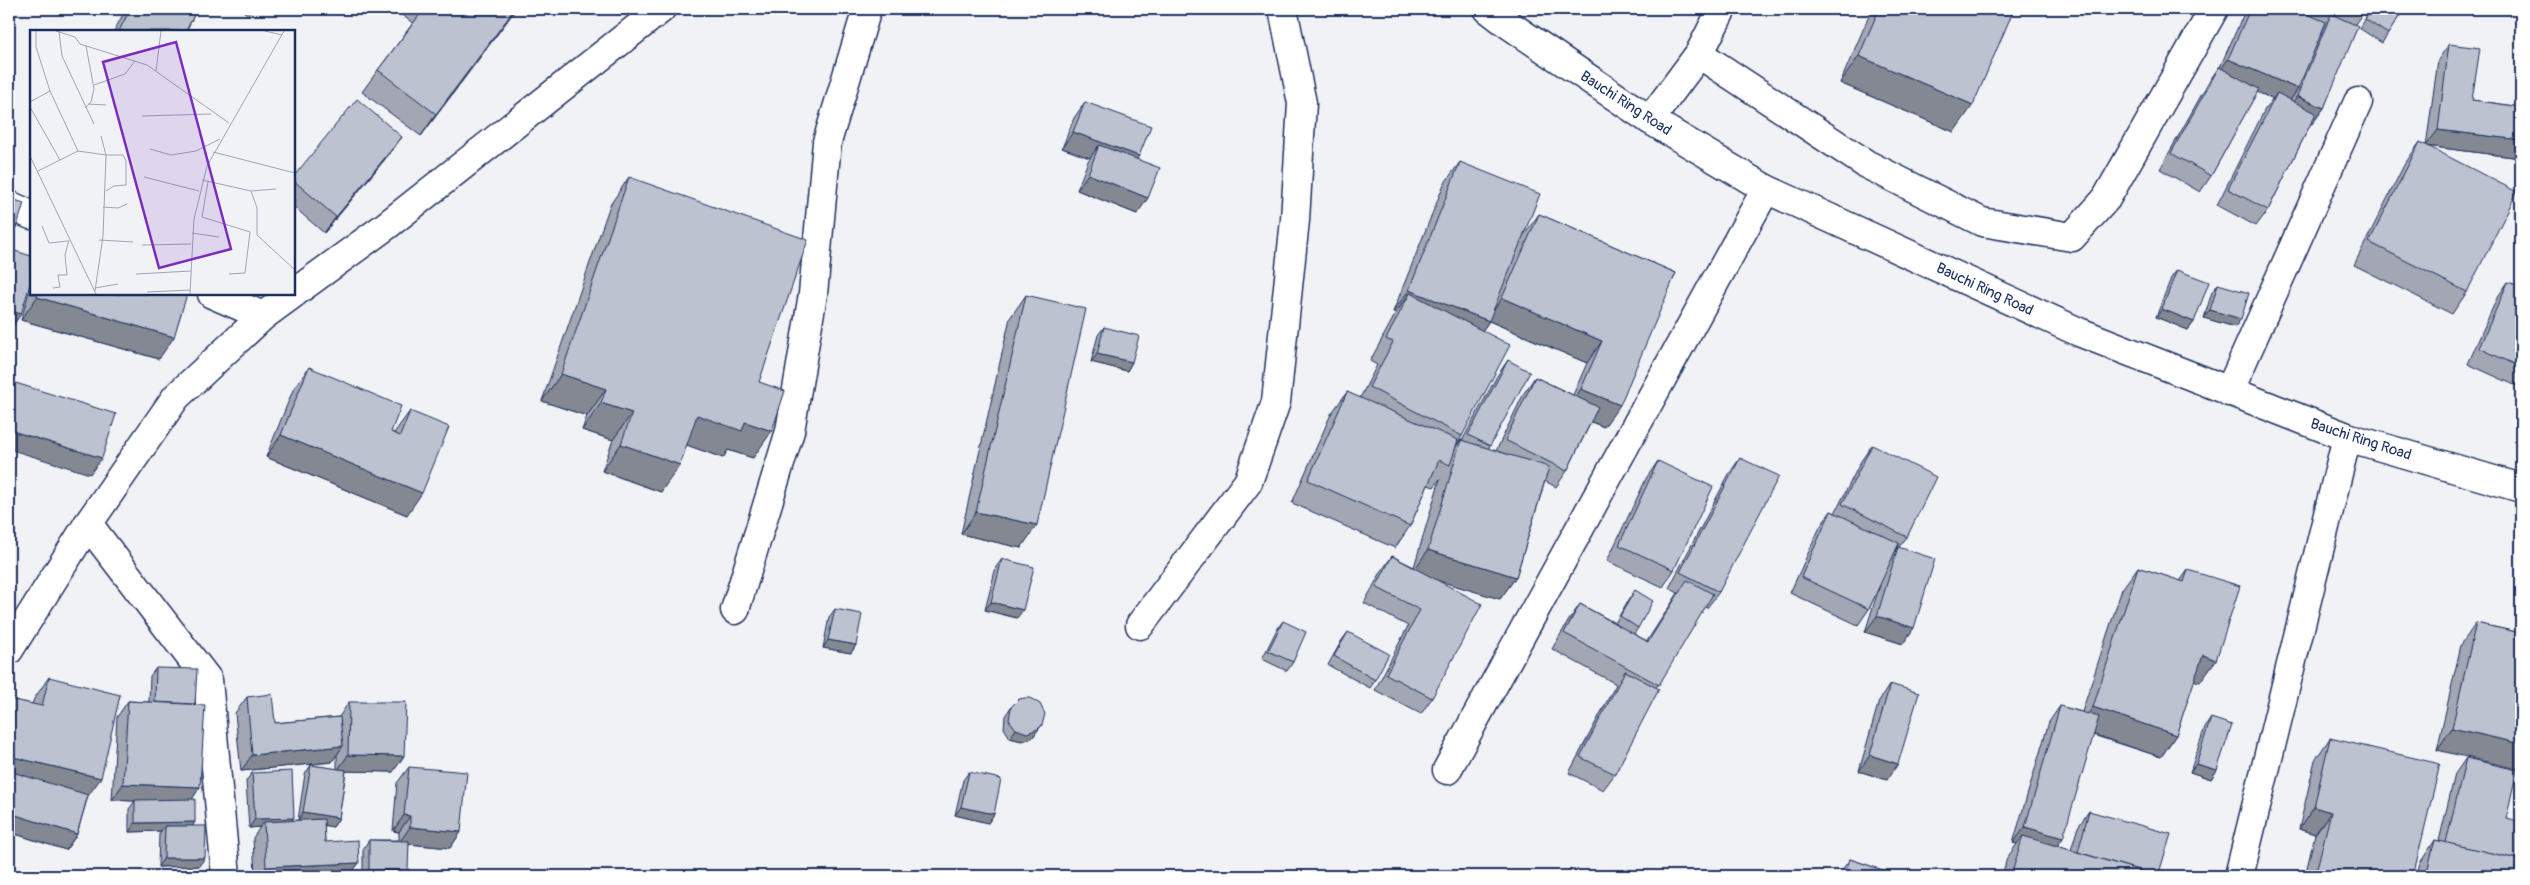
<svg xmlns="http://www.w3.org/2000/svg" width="2530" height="885" font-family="Pangolin,sans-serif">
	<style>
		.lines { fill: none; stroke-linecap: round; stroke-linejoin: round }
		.minor-casing { stroke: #1b2f5e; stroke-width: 31 }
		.major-casing { stroke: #1b2f5e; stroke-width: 31 }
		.minor { stroke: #fff; stroke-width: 28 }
		.major { stroke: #fff; stroke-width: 28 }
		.wall { fill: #a2a7b3; stroke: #1b2f5e; fill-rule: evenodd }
		.shaded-wall { fill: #848892; stroke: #1b2f5e }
		.building { fill: #bcc2d0; stroke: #1b2f5e }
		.labels { text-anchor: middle; stroke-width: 4; stroke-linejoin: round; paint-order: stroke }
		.street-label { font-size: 15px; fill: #1b2f5e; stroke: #fff }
		.inset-road { fill: none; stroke: #9ba4b9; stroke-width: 1 }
		.view { fill: #7b2cbf; fill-opacity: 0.15; stroke: #7b2cbf; stroke-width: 2.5 }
		.inset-edge { fill: none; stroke: #1b2f5e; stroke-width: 2.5 }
	</style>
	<rect width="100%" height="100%" fill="#f1f2f5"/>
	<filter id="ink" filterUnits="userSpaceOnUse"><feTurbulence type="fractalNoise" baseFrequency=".02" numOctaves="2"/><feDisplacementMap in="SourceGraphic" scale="10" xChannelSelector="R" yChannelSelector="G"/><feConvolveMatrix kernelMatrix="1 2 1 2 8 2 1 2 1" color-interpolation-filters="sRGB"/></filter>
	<g filter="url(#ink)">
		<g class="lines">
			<!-- minor casing -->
			<g class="minor-casing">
				<g id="minor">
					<polyline points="1699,54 1866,164 1982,222 2072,237 2106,199 2214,9"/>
					<polyline points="1650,120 1699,54 1722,9"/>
					<polyline points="9,205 31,215"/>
					<polyline points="294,293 386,226 661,9"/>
					<polyline points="212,294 263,316"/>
					<polyline points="2229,392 2358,102"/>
					<polyline points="88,524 208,680 226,876"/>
					<polyline points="735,610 790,431 813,294 827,142 867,9"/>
					<polyline points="1140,625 1248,482 1276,402 1295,220 1302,103 1283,9"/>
					<polyline points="9,650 88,524 176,397 263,316 293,294"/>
					<polyline points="1447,770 1766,189"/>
					<polyline points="2239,876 2347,437"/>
				</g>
			</g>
			<!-- major casing -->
			<g class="major-casing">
				<polyline id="major" points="1488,9 1505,22 1650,120 1766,189 2079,332 2347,437 2521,488"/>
			</g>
			<!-- minor -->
			<use href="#minor" class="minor"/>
			<!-- major -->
			<use href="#major" class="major"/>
		</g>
		<!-- wall -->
		<g class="wall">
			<polygon points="126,9 197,9 186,31 114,31"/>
			<polygon points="241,9 254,9 248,15"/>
			<polygon points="393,9 516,9 421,136 362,92 378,70 413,23"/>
			<polygon points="1872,9 2014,9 1954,132 1840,83"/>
			<polygon points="2246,9 2295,9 2308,14 2297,9 2366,9 2355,24 2324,108 2312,124 2311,123 2268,210 2256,226 2217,205 2265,109 2273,99 2257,92 2211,176 2200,192 2160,169 2208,83 2219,67 2220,67"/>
			<polygon points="2371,9 2404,9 2382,43 2359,28"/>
			<polygon points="2449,44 2472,100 2521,107 2521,158 2426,146 2467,292 2452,314 2354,265 2404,165 2420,142 2426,146 2438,60"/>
			<polygon points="1085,102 1137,159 1137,214 1077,190 1088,161 1090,158 1062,148 1074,118"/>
			<polygon points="390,153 324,233 294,207 294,176"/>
			<path d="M1460,162l63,74 16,-22 137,59 -72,154 -13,-5 -24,49 -11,16 -11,-6 -29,96 -16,22 -62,-19 -6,118 -11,16 -46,-24 33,-64 -44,-23 17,-31 11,-16 22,11 26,-88 -6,8 -6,-2 -18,41 -15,22 -103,-45 39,-89 16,-22 13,6 17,-33 -7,-4 26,-48 -3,-1 51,-128zM1489,321l98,42 -14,32 -38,-18 -11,16 -28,58 -8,-2 2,-3 18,-86 -11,16 -35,65 -1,-1 -6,8 7,-12 20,-105z"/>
			<polygon points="629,177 759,382 753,458 728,450 723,458 687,445 661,492 602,471 613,440 582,430 587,416 542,401 610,205"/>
			<polygon points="2177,270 2194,322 2188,330 2156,317 2171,278"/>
			<polygon points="2508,282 2521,287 2521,286 2521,388 2468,364 2497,298"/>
			<polygon points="2218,284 2235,327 2204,318 2212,292"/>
			<polygon points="31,285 31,294 187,294 159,359 21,320"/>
			<polygon points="1026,295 1021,548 961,534 1010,318"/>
			<polygon points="1104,327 1132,362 1127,371 1091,362 1098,335"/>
			<polygon points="309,367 391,432 394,433 410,411 407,515 266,457 293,390"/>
			<polygon points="1872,445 1907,537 1899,547 1903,644 1865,632 1880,585 1869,609 1858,625 1790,593 1820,527 1831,511 1835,513 1861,461"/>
			<polygon points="1740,458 1719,592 1707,608 1705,607 1656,688 1615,774 1603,790 1569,773 1616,684 1552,649 1569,620 1580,604 1615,623 1629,599 1635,590 1638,628 1634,634 1647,641 1678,593 1669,588 1729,474"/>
			<polygon points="1658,461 1674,570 1663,587 1607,561 1647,477"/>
			<polygon points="1002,559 1017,618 985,610 996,567"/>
			<polygon points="2138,567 2180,581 2188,570 2200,682 2194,680 2176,735 2161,757 2093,735 2058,846 2071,850 2078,827 2089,811 2158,876 2002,876 2007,858 2017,844 2013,843 2049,722 2060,706 2082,712 2122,589"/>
			<polygon points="835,609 856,645 851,653 823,648 829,617"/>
			<polygon points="1283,621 1293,662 1287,671 1262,659 1277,629"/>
			<polygon points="2476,623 2521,633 2437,750 2461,645"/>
			<polygon points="1348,632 1375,680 1370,688 1328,665 1342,640"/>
			<polygon points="156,668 192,799 193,826 199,866 158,867 159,834 161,831 129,832 129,809 135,801 112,800 117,717 128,701 149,702 150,676"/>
			<polygon points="49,677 88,796 77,834 66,850 9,832 9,699 32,704 34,699"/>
			<polygon points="1890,684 1887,780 1859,771 1879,701"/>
			<polygon points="247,697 275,723 339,717 349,702 393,772 346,771 339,818 333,827 324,825 325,842 359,863 349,876 255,876 253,838 260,827 249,828 246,781 252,773 292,821 298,820 305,774 311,765 337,769 337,755 332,762 241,771 235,713"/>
			<polygon points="1011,707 1036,733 1032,738 1022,741 1010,738 1004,728 1005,716"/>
			<polygon points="2211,718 2217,770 2211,779 2190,772 2205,727"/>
			<polygon points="2330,738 2413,876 2305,876 2315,834 2299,829 2315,760"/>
			<polygon points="2466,758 2506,819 2521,876 2416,876 2420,863 2435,840 2439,841 2455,774"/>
			<polygon points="409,767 461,832 450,848 409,844 404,876 363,876 363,849 369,840 399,840 399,832 393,831 397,783"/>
			<polygon points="969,772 994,814 988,823 955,815 963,780"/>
			<polygon points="1850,859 1900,876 1841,876 1844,867"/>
		</g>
		<!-- shaded-wall -->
		<g class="shaded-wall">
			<polygon points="515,9 508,20 421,136 436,114"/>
			<polygon points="1859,56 1973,105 1954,132 1840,83"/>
			<polygon points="2228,59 2298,89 2287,105 2277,93 2273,99 2217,75"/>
			<polygon points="2297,96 2324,108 2312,124 2286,112"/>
			<polygon points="2438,130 2521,140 2521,158 2426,146"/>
			<polygon points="1073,132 1139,156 1128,172 1099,145 1090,158 1062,148"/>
			<polygon points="402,137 390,153 324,233 336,217"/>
			<polygon points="1088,174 1148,198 1137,214 1077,190"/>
			<polygon points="9,223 17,226 11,234 9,234"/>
			<polygon points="1409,290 1489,321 1473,344 1410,293 1396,313 1393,312"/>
			<polygon points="37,297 174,337 159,359 21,320"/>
			<polygon points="1502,298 1602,341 1587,363 1487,320"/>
			<polygon points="2162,309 2194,322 2188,330 2156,317"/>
			<polygon points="9,310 21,314 10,330 9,330"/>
			<polygon points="2210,310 2241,319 2235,327 2204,318"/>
			<polygon points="1097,354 1132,362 1127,371 1091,362"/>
			<polygon points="561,374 606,389 587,416 542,401"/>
			<polygon points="1581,389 1620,405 1604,427 1566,411"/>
			<polygon points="601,403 632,413 613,440 582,430"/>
			<polygon points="697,415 745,422 772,431 753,458 728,450 723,458 678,442"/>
			<polygon points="9,430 102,458 90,474 9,449"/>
			<polygon points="281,435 422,493 407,515 266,457"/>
			<polygon points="621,444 680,465 661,492 602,471"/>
			<polygon points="976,512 1037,525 1021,548 961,534"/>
			<polygon points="1428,550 1516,577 1500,599 1412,573"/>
			<polygon points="991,602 1023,610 1017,618 985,610"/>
			<polygon points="1877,616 1914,628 1903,644 1865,632"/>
			<polygon points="828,640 856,645 851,653 823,648"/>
			<polygon points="2203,655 2216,660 2200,682 2187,678"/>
			<polygon points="2093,707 2176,735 2161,757 2077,729"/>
			<polygon points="1042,725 1032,738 1022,741 1010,738 1016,729"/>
			<polygon points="2452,728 2521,744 2521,770 2437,750"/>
			<polygon points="343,746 332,762 241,771 252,755"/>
			<polygon points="348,755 404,756 393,772 337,771"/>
			<polygon points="1870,755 1898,764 1887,780 1859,771"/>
			<polygon points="9,756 101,778 85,800 9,782"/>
			<polygon points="2196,764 2217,770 2211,779 2190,772"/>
			<polygon points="123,784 200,787 189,804 112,800"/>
			<polygon points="961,807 994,814 988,823 955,815"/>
			<polygon points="2314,807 2331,812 2315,834 2299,829"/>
			<polygon points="303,812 339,818 333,827 298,821"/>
			<polygon points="9,813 77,834 66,850 9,832"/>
			<polygon points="404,815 410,816 399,832 393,831"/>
			<polygon points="294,818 288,826 264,822 260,827 249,828 255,819"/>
			<polygon points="195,822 190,830 165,826 161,831 129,832 135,823"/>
			<polygon points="410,827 461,832 450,848 399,843"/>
			<polygon points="2025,827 2063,838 2052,854 2023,836 2017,844 2013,843"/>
			<polygon points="164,858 205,858 199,866 158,867"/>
			<polygon points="359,863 349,876 260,876 266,867"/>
			<polygon points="369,870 408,870 404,876 365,876"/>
		</g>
		<!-- building -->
		<g class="building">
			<polygon points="130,9 197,9 186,31 119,31"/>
			<polygon points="424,9 515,9 436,114 378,70"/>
			<polygon points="1879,9 2014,9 1973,105 1859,56"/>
			<polygon points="2250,9 2295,9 2326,22 2298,89 2228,59"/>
			<polygon points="2356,9 2366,9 2363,12"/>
			<polygon points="2372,9 2404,9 2388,34 2365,19"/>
			<polygon points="2331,14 2358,26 2324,108 2297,96"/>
			<polygon points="2449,44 2480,48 2472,100 2521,107 2521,140 2438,130"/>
			<polygon points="2219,67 2259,89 2211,176 2171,153"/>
			<polygon points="2277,93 2316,113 2268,210 2228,189"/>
			<polygon points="357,99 402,137 336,217 294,181 294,176"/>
			<polygon points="1085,102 1151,126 1139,156 1073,132"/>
			<polygon points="2420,142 2517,192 2467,292 2369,242"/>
			<polygon points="1099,145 1160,168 1148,198 1088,174"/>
			<polygon points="1460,162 1540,194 1489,321 1409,290"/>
			<polygon points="629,177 808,240 759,382 785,391 772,431 745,422 742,431 697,415 680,465 621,444 632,413 601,403 606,389 561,374"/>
			<polygon points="9,198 24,203 17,226 9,223"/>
			<polygon points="1539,214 1676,273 1620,405 1581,389 1602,341 1502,298"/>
			<polygon points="9,249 31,256 31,281 21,314 9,310"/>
			<polygon points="2177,270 2209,282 2194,322 2162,309"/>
			<polygon points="2508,282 2521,287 2521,367 2479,348"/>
			<polygon points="2218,284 2249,293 2241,319 2210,310"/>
			<polygon points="1410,293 1510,345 1462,436 1369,387 1393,342 1386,339"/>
			<polygon points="38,294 187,294 174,337 37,297"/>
			<polygon points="1026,295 1086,309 1037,525 976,512"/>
			<polygon points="1104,327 1139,336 1132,362 1097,354"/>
			<polygon points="1508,360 1530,372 1490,446 1468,435"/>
			<polygon points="309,367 401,406 391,432 400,436 410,411 449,427 422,493 281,435"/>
			<polygon points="1535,377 1598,407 1567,471 1505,440"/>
			<polygon points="9,381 116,414 102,458 9,430"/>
			<polygon points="1347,392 1458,440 1450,465 1439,460 1410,526 1308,480"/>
			<polygon points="1461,440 1549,467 1516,577 1428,550"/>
			<polygon points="1872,445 1936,477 1907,537 1842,504"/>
			<polygon points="1740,458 1779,476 1719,592 1680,572"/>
			<polygon points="1658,461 1713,487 1674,570 1619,545"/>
			<polygon points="1831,511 1899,543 1869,609 1801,577"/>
			<polygon points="9,521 15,525 9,533"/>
			<polygon points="1898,547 1935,559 1914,628 1877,616"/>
			<polygon points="1392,556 1482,604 1432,698 1386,674 1420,610 1376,587"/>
			<polygon points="1002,559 1034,567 1023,610 991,602"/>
			<polygon points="2138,567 2184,582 2188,570 2240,586 2216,660 2203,655 2176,735 2093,707"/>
			<polygon points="1687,580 1713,594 1659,685 1564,633 1580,604 1648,642"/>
			<polygon points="1635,590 1653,601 1638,628 1620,616"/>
			<polygon points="835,609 862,614 856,645 828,640"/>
			<polygon points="1283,621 1306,632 1293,662 1268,651"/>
			<polygon points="2476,623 2521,633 2521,744 2452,728"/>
			<polygon points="1348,632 1389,654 1375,680 1334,656"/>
			<polygon points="156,668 197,669 195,704 155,702"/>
			<polygon points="1625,671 1659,689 1615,774 1580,757"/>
			<polygon points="49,677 120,695 101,778 9,756 9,699 42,706"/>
			<polygon points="1890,684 1919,693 1898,764 1870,755"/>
			<polygon points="272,694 275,723 340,717 343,746 252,755 247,697"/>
			<polygon points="1025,698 1030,698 1040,704 1045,714 1042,725 1038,729 1027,733 1016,729 1009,720 1011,707 1019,699"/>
			<polygon points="128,701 205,705 200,787 123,784"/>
			<polygon points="349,702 406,702 404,756 348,755"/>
			<polygon points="2060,706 2099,717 2063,838 2025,827"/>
			<polygon points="2211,718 2232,725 2217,770 2196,764"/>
			<polygon points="2330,738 2440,764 2413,876 2315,876 2331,812 2314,807"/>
			<polygon points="2466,758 2517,770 2506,819 2521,822 2521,860 2446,843"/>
			<polygon points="311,765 346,770 339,818 303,812"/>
			<polygon points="409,767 467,772 461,832 410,827 410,816 404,815"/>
			<polygon points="9,771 88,795 77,834 9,813"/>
			<polygon points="292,771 294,818 255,819 252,773"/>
			<polygon points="969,772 1001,779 994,814 961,807"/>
			<polygon points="195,799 195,822 135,823 135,800"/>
			<polygon points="2089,811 2171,834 2158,876 2078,852"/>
			<polygon points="324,819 325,842 358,840 359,863 266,867 264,822"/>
			<polygon points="165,826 206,826 205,858 164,858"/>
			<polygon points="2023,836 2158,876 2011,876"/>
			<polygon points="369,840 409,841 408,870 369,870"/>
			<polygon points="2435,840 2521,860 2521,876 2426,876"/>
			<polygon points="1850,859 1900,876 1844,876"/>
			<polygon points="477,873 477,876 444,876 444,874"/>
		</g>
	</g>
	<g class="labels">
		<!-- street labels -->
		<g class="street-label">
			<text transform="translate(1626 103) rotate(33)" y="5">Bauchi Ring Road</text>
			<text transform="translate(1985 289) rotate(25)" y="5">Bauchi Ring Road</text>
			<text transform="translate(2361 439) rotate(18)" y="5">Bauchi Ring Road</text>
		</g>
	</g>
	<!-- overview -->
	<g transform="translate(30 30)">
		<rect width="265" height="265" fill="#f1f2f5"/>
		<path class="inset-road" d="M6,1v16l14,44 28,60M26,1l19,6 5,7 67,21 82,58M29,1l3,25 32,68M235,1l17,4M126,41l5,-40M64,55l31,-11 10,-13M0,72l20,-11M58,74l18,1M0,77l30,53M55,78l6,-6 3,-13 -8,-43M112,86l69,-2M71,106l5,19h17l3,6v24l-12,1 -8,5M120,119l21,6 25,-4 24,-12M183,122l82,21M0,126l66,138M8,141l40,-20 28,4 -3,81 -8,55M114,147l55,14M172,150l49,11 6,17v27l38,35M178,152l-6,35 48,15 -5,41 -16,1M221,161l25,-2M73,177l15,1 9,-4M12,196l7,17 19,-2M162,203l27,4M69,210l34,2M112,215l49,-1M106,244l55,-3M23,258l7,-1 -2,-12h9l-2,-20 4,-15M65,258l23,-4M117,262l43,-2M160,264l4,-75 13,-53 77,-135"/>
		<path class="view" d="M146,12l55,207 -72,19 -56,-206z"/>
		<rect width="265" height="265" class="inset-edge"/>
	</g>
	<!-- margin -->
	<rect width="2530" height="885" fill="none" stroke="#fff" stroke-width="30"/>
	<rect x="15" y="15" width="2500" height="855" fill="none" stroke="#1b2f5e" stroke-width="2" filter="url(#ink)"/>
</svg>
